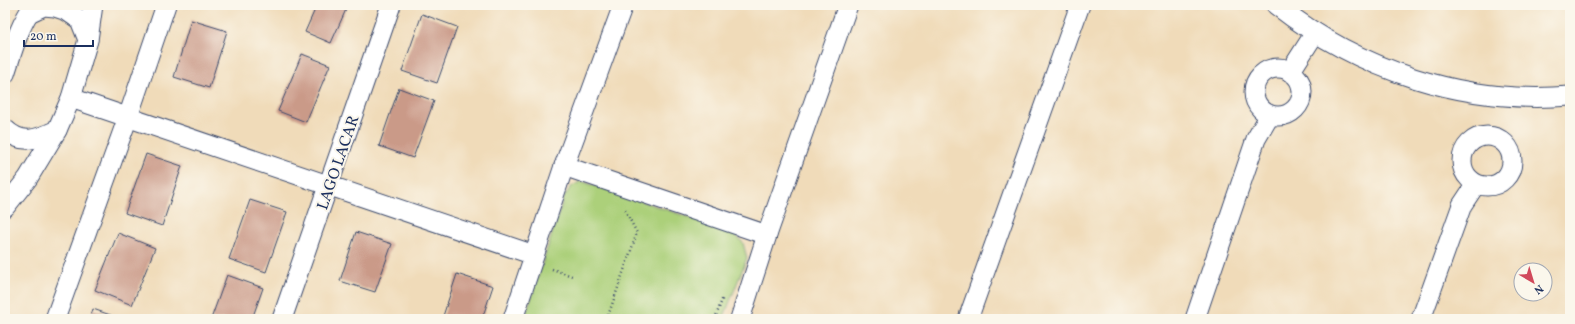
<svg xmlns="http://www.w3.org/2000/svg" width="1575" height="324" font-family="Vollkorn,serif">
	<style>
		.green { fill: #acd07a; stroke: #64806c }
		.building { fill: #ca9a88 }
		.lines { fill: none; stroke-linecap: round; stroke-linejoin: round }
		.street-casing { stroke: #3b496c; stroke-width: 21 }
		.path { stroke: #3b496c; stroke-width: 2.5; stroke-dasharray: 1 3; stroke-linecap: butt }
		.street { stroke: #fff; stroke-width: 19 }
		.labels { text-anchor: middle; stroke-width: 4; stroke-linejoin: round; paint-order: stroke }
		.street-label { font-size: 16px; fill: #1b2f5e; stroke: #fbf7ec }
	</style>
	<rect width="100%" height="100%" fill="#fbf7ec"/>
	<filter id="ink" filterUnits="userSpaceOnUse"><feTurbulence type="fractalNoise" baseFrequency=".025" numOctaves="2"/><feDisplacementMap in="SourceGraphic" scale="8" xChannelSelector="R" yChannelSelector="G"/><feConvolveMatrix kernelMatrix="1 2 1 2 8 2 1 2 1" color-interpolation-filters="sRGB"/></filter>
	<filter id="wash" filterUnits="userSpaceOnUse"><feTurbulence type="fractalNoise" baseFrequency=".012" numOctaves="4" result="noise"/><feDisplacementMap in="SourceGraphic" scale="16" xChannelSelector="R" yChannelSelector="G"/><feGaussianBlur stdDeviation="0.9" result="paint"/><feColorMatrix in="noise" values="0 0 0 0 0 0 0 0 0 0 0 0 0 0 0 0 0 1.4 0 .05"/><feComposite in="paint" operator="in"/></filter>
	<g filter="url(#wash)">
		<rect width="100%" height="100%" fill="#f0dbb9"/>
		<!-- green -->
		<polygon class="green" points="581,181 733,232 743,243 747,258 723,319 527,319 526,314 564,197 571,187"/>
		<g id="blocks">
			<!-- building -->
			<g class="building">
				<polygon points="317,5 348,5 331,43 305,32"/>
				<polygon points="422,14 457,27 437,83 402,71"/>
				<polygon points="191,20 227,31 209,88 174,77"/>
				<polygon points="302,54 330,65 306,122 278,111"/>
				<polygon points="399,88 434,101 413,158 379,146"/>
				<polygon points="146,154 182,166 162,226 125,213"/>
				<polygon points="250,200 287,212 266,272 229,259"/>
				<polygon points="356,232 392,244 375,292 340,281"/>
				<polygon points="118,233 155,248 132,305 95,290"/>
				<polygon points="457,274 493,286 482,319 442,319"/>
				<polygon points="227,275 263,288 252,319 211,319"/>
				<polygon points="93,309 122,319 90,319"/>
			</g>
		</g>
	</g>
	<g filter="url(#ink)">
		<use href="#blocks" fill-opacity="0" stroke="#3b496c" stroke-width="1"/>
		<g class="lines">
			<!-- street casing -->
			<g class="street-casing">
				<g id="street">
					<path d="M1276,5c83,65 188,100 294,91"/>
					<polyline points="29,13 44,6 55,7 67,11 80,20 88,40"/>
					<circle cx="1278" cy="92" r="24"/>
					<polyline points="1290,72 1315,33"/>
					<path d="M5,74c8,-24 14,-49 29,-69"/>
					<polyline points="71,98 534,255"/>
					<path d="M5,129c18,17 32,10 52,1"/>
					<circle cx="1487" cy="161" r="25"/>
					<polyline points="564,166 767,235"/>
					<polyline points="5,207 28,178 57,130 71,98 88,40 93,5"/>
					<polyline points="55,319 128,117 166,5"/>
					<polyline points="282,319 391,5"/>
					<polyline points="513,319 564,166 623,5"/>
					<polyline points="740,319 767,235 848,5"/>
					<polyline points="968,319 1080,5"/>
					<polyline points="1195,319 1256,139 1270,115"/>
					<polyline points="1421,319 1462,205 1476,184"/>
				</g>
			</g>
			<!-- path -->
			<g class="path">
				<polyline points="552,269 572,276"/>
				<polyline points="607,319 637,233 625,210"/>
				<polyline points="715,319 723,297"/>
			</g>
			<!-- street -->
			<use href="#street" class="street"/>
		</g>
	</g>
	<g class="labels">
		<!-- street labels -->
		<g class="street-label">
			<text transform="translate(337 162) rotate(-71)" y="6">LAGO LACAR</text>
		</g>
	</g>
	<!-- margin -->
	<rect width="1575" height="324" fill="none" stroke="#fbf7ec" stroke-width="20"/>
	<!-- north arrow -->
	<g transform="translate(1533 282) rotate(142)"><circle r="19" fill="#fbf7ec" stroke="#a1a7b3"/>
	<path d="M0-3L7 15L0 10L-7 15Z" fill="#d1495b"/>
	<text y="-6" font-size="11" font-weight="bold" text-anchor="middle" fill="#1b2f5e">N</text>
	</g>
	<!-- scale -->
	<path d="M24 40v6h69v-6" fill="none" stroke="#1b2f5e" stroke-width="2"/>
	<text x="30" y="40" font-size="12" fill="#1b2f5e" stroke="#fbf7ec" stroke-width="3" paint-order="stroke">20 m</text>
</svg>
